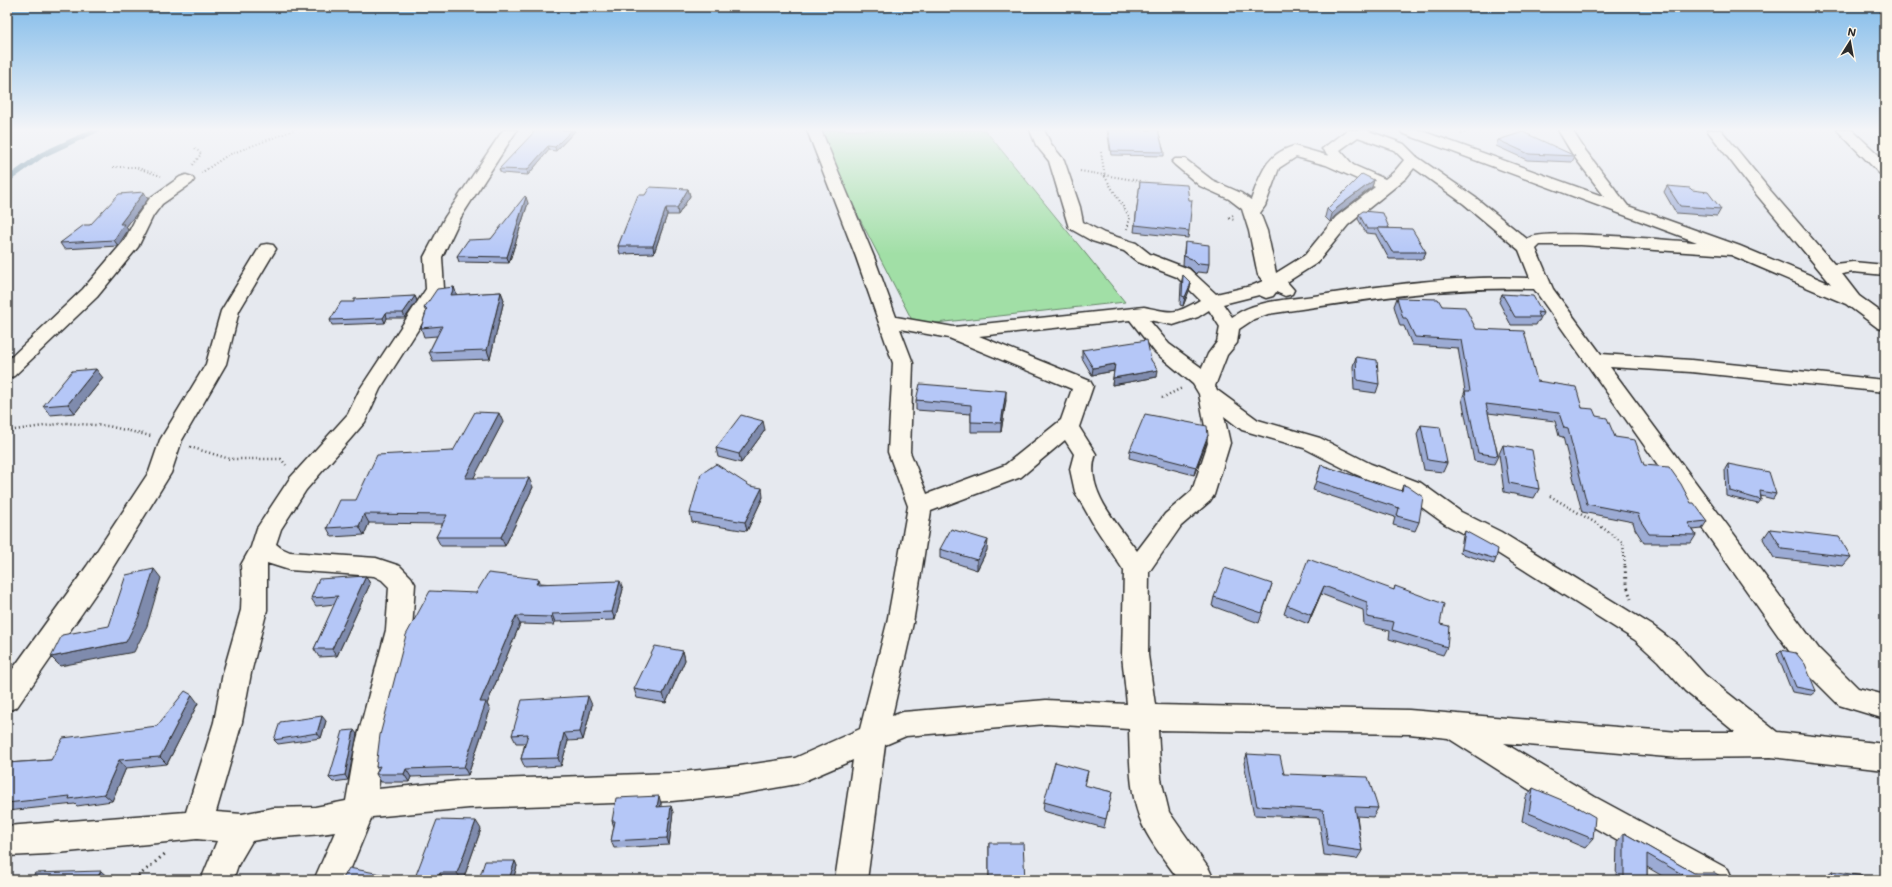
<svg xmlns="http://www.w3.org/2000/svg" width="1892" height="887" font-family="Mali,sans-serif">
	<style>
		.green { fill: #a1dfa6; stroke: #668568 }
		.lines { fill: none; stroke-linecap: round; stroke-linejoin: round }
		.stream { stroke: #658a9f; stroke-width: 5.5 }
		.minor-casing { stroke: #2b2b2b; stroke-width: 3 }
		.path-far2 { stroke: #2b2b2b; stroke-width: 2; stroke-dasharray: 1 2.5; stroke-linecap: butt }
		.path-far1 { stroke: #2b2b2b; stroke-width: 2.5; stroke-dasharray: 1 3; stroke-linecap: butt }
		.path { stroke: #2b2b2b; stroke-width: 3; stroke-dasharray: 1.5 4; stroke-linecap: butt }
		.minor { fill: #fbf7ec; fill-rule: evenodd }
		.wall { fill: #9cabd4; stroke: #2b2b2b }
		.shaded-wall { fill: #7f8bad; stroke: #2b2b2b }
		.building { fill: #b5c7f7; stroke: #2b2b2b }
	</style>
	<rect width="100%" height="100%" fill="#e6e9ef"/>
	<filter id="ink" filterUnits="userSpaceOnUse"><feTurbulence type="fractalNoise" baseFrequency=".025" numOctaves="2"/><feDisplacementMap in="SourceGraphic" scale="8" xChannelSelector="R" yChannelSelector="G"/><feConvolveMatrix kernelMatrix="1 2 1 2 8 2 1 2 1" color-interpolation-filters="sRGB"/></filter>
	<g filter="url(#ink)">
		<!-- green -->
		<polygon class="green" points="819,130 985,130 1125,302 927,324 912,320 833,167"/>
		<g class="lines">
			<!-- stream -->
			<polyline class="stream" points="7,180 42,155 96,130"/>
			<!-- minor casing -->
			<g class="minor-casing">
				<g id="minor">
					<path d="M503,130h14l-56,87 -19,40 2,32 -64,100 -15,33 -59,68 -25,39 -5,15 5,4 9,4 86,6 24,8 11,11 4,7 -3,46 -28,113 -6,46 91,-9 203,-7 68,-7 55,-8 65,-29 27,-106 21,-117 -20,-54 5,-89 -37,-106 -49,-127h14l53,127 22,60 58,10 190,-20c29,6 30,8 56,-7l-23,-23 -39,-15 -14,-11 -32,-10 -23,-13 -20,-67 -13,-16 -6,-15h14l7,14 13,16 16,47 3,15 21,11 32,10 14,11 39,15 27,25 35,-8 12,-5 -5,-6 -9,-44 -7,-22 -13,-10 -29,-13 -25,-21 -3,-3 3,-3h10l27,21 29,13 10,7c9,-24 14,-46 43,-54l35,10 -7,-7 25,-19h19l38,14 13,13 59,41 51,41c13,-12 145,2 170,3l-295,-109 -2,-3h19l186,67 -32,-42 -15,-25h14l13,20 43,56 112,40 91,38 -74,-89 -50,-65h14l48,59 65,75 19,-2 32,3v10l-32,-3 -11,2 17,22 26,19v15l-7,-2 -32,-24 -115,-49 -150,-10h-41l-4,4 17,40 48,65 90,6 194,20v12l-194,-20 -81,-5 209,282 39,39 27,7v24l-46,-14 -40,-40 -265,-376c-89,-3 -178,12 -266,25l-14,5 -15,10 -2,14 -10,12 -12,31 2,4 41,30 62,18 51,26 50,19 40,29 40,20 152,94 25,19 27,30 72,57 108,12v26l-114,-13 -92,1 -175,-15 91,54 133,72 5,11h-47l-145,-83 -93,-59 -39,-4 -251,-4 3,49 8,33 40,57 5,11h-35c-12,-17 -27,-35 -36,-54 -14,-30 -13,-65 -14,-97l-83,-5 -140,12 -21,9 -18,135h-32l18,-120 -56,24 -57,10 -68,7 -203,7 -97,9 -26,63h-32l21,-48c-28,5 -55,3 -83,9l-14,24 -5,15h-32l16,-39 -20,-2 -149,15 -41,2v-30l179,-14 28,-90 9,-49 18,-63 1,-27 -1,-18 10,-18 6,-19 33,-50 58,-64 12,-25 66,-100 -2,-32 21,-40zM1358,137l36,13 10,10 -10,12 -9,7 -32,-14 -13,-15zM1296,157l30,8 49,22 -39,30 -31,38 -29,18 -9,-42 -7,-18 5,-7 14,-38zM1414,168l50,36 55,46 11,28c-72,-3 -145,7 -216,18 -27,4 -59,4 -82,21l-9,-13 36,-9 7,3 7,-2 3,-4 9,4 7,-2 2,-4 -7,-8 30,-19 31,-38 58,-47zM1209,310l11,17 -3,15 -9,12 -6,14 -33,-24 -20,-24 24,5 25,-8zM1130,320l25,32 38,32 6,10 9,49 -16,48 -27,23 -28,37c-19,-26 -54,-63 -41,-97l-17,-27 14,-41 -3,-5 -111,-45zM900,329l49,9 123,51 -11,31 -56,45 -78,29 -17,-42 3,-89zM1224,416l18,14 62,18 51,26 50,21 40,29 38,20 152,96 23,21 27,30 50,41h-56l-270,-22 -254,-5 -7,-50 1,-83 32,-46 29,-25 4,-6 16,-52zM1065,440l9,14 -4,15 5,23 20,35 29,44 -2,84 5,49 -81,-4 -143,12 -11,4 21,-93 18,-112 90,-34zM267,563l22,7 85,6 8,4 7,7 -3,43 -30,113 -10,58 -31,6 -42,1 -31,6 -26,-2 26,-90 9,-49 16,-63z"/>
					<polygon points="1837,130 1852,130 1885,161 1885,175 1879,173"/>
					<polygon points="186,175 192,177 194,180 192,183 162,204 153,216 138,247 97,297 14,376 7,378 7,361 83,289 124,241 137,216 150,198 180,177"/>
					<polygon points="267,244 273,245 276,249 239,311 226,364 182,440 171,473 105,580 17,707 7,711 7,677 87,566 149,472 160,440 206,364 221,311 261,245"/>
				</g>
			</g>
			<!-- path-far2 -->
			<g class="path-far2">
				<polyline points="1461,134 1471,130"/>
				<polyline points="1101,152 1105,177 1130,218 1127,229"/>
				<polyline points="193,165 201,154 195,148"/>
				<polyline points="113,167 135,167 161,176"/>
				<polyline points="1080,171 1140,181"/>
				<polyline points="201,173 228,155 294,130"/>
				<polyline points="1233,215 1228,218 1234,220"/>
			</g>
			<!-- path-far1 -->
			<g class="path-far1">
				<polyline points="1162,398 1182,388"/>
				<polyline points="7,431 66,423 108,426 151,436"/>
				<polyline points="190,447 230,459 281,459 286,465"/>
				<polyline points="1550,496 1599,525 1623,543 1625,567"/>
			</g>
			<!-- path -->
			<g class="path">
				<polyline points="1625,566 1626,583 1631,599"/>
				<polyline points="134,880 166,853"/>
			</g>
			<!-- minor -->
			<use href="#minor" class="minor"/>
		</g>
		<!-- wall -->
		<g class="wall">
			<polygon points="1107,130 1158,130 1164,152 1164,156 1111,155"/>
			<polygon points="575,131 556,151 549,150 528,175 501,173 499,169"/>
			<polygon points="1498,140 1575,156 1572,162 1527,160 1496,146"/>
			<polygon points="1374,180 1372,187 1335,216 1330,222 1325,217 1327,209"/>
			<polygon points="1140,182 1189,231 1188,238 1134,232"/>
			<polygon points="1667,186 1721,209 1717,216 1676,213 1664,192"/>
			<polygon points="688,189 690,196 678,215 667,215 654,253 620,254 618,246 645,195"/>
			<polygon points="148,199 126,227 128,230 118,246 64,249 60,243 90,225"/>
			<polygon points="528,203 509,263 459,262 457,256 491,239"/>
			<polygon points="1359,214 1389,228 1426,252 1423,259 1389,259 1376,235 1376,234 1366,233 1358,219"/>
			<polygon points="1185,242 1209,264 1207,273 1197,272 1196,274 1190,268 1183,265 1184,251"/>
			<polygon points="1183,275 1191,283 1189,291 1183,306 1180,305 1181,284"/>
			<polygon points="454,287 456,295 501,292 504,300 490,359 433,361 429,352 437,336 424,337 421,328 426,312 424,308"/>
			<polygon points="1502,294 1543,313 1539,321 1538,321 1536,325 1511,325 1499,302"/>
			<polygon points="415,296 417,301 405,318 387,318 385,323 332,325 330,320 354,302"/>
			<polygon points="1397,298 1442,306 1476,329 1537,381 1596,416 1615,437 1644,465 1691,503 1707,521 1702,529 1693,530 1696,535 1691,543 1644,543 1635,529 1633,522 1582,512 1563,437 1559,436 1555,421 1488,413 1498,456 1494,464 1474,461 1462,399 1465,391 1458,348 1412,345 1404,326 1400,326 1394,306"/>
			<polygon points="1082,350 1151,360 1157,377 1112,385 1114,371 1092,375 1082,358"/>
			<polygon points="1356,357 1379,384 1376,393 1354,390 1353,366"/>
			<polygon points="103,378 75,413 50,415 43,406"/>
			<polygon points="916,400 1006,400 1001,432 971,432 971,414 916,410"/>
			<polygon points="503,422 473,478 533,487 505,546 441,546 436,537 443,524 369,523 364,535 332,537 327,528 356,500 453,451"/>
			<polygon points="1421,425 1447,463 1443,472 1424,470 1417,434"/>
			<polygon points="765,430 741,463 718,457 716,448"/>
			<polygon points="1206,443 1194,475 1129,458 1130,450"/>
			<polygon points="1503,445 1539,489 1534,498 1504,492 1499,454"/>
			<polygon points="1728,464 1776,494 1773,499 1761,496 1761,500 1758,504 1726,496 1725,469"/>
			<polygon points="1321,465 1401,491 1403,485 1419,522 1415,531 1393,525 1395,517 1313,490"/>
			<polygon points="763,497 747,531 692,522 690,513"/>
			<polygon points="1770,529 1851,557 1843,566 1774,558 1763,539"/>
			<polygon points="1465,531 1496,559 1494,564 1460,553 1463,536"/>
			<polygon points="940,549 987,550 977,570 940,558"/>
			<polygon points="366,576 370,584 337,656 319,657 314,649 335,604 316,606 311,598"/>
			<polygon points="540,583 623,589 615,620 555,622 554,625 520,624 487,704 490,710 468,775 411,777 409,782 381,782 376,774 378,770 376,767 476,593"/>
			<polygon points="1299,583 1394,590 1395,586 1440,624 1447,647 1443,655 1389,639 1390,631 1364,625 1363,610 1321,594 1308,624 1284,614 1287,605"/>
			<polygon points="1272,584 1259,623 1212,606 1214,597"/>
			<polygon points="1781,650 1816,691 1811,695 1792,692 1777,654"/>
			<polygon points="683,651 685,660 666,703 637,698 634,689"/>
			<polygon points="198,703 167,764 126,768 112,801 77,806 75,804 7,811 7,763 51,760 157,726"/>
			<polygon points="592,705 583,740 568,741 561,766 525,768 521,759 525,743 516,743 512,735"/>
			<polygon points="326,721 321,738 278,744 274,740"/>
			<polygon points="357,734 348,780 333,782 329,778"/>
			<polygon points="1247,754 1284,774 1378,808 1373,817 1357,816 1362,851 1357,859 1324,855 1319,818 1254,815 1244,763"/>
			<polygon points="1088,771 1085,786 1112,792 1104,828 1043,811 1044,802"/>
			<polygon points="1533,788 1593,839 1585,848 1522,821 1526,797"/>
			<polygon points="661,803 661,807 673,812 669,845 614,848 611,841 614,827 612,821"/>
			<polygon points="481,829 463,880 414,880"/>
			<polygon points="1624,833 1694,873 1727,880 1669,880 1647,867 1647,880 1616,880 1617,842"/>
			<polygon points="989,843 1025,880 989,880"/>
			<polygon points="515,861 517,866 513,880 480,880 479,879"/>
			<polygon points="1832,871 1865,880 1822,880 1822,879"/>
		</g>
		<!-- shaded-wall -->
		<g class="shaded-wall">
			<polygon points="572,130 574,130 575,131 556,151 555,147"/>
			<polygon points="548,146 549,150 528,175 527,170"/>
			<polygon points="1374,180 1372,187 1335,216 1330,222 1332,214 1337,208"/>
			<polygon points="688,189 690,196 678,215 677,208"/>
			<polygon points="144,192 148,199 126,227 128,230 118,246 114,240 120,224"/>
			<polygon points="526,197 528,203 509,263 507,257"/>
			<polygon points="666,208 667,215 654,253 653,246"/>
			<polygon points="1191,283 1189,291 1183,306 1185,297"/>
			<polygon points="454,287 457,296 451,295"/>
			<polygon points="501,292 504,300 490,359 487,350"/>
			<polygon points="415,296 417,301 405,318 403,313"/>
			<polygon points="386,313 387,318 385,323 383,318"/>
			<polygon points="1115,364 1114,371 1092,375 1093,368"/>
			<polygon points="96,369 103,378 75,413 68,404"/>
			<polygon points="1158,370 1157,377 1112,385 1113,378"/>
			<polygon points="1006,391 1006,400 1001,432 1001,423"/>
			<polygon points="499,413 503,422 469,487 465,478"/>
			<polygon points="763,421 765,430 741,463 739,454"/>
			<polygon points="1208,435 1206,443 1194,475 1196,467"/>
			<polygon points="529,478 533,487 505,546 501,537"/>
			<polygon points="762,488 763,497 747,531 745,522"/>
			<polygon points="364,514 369,523 364,535 359,526"/>
			<polygon points="988,540 987,550 977,570 977,560"/>
			<polygon points="154,569 161,578 147,626 134,652 60,666 51,657 126,642"/>
			<polygon points="366,576 370,584 337,656 332,649"/>
			<polygon points="539,579 542,587 536,584"/>
			<polygon points="620,581 623,589 615,620 612,612"/>
			<polygon points="1324,586 1321,594 1308,624 1311,615"/>
			<polygon points="552,614 555,622 554,625 551,617"/>
			<polygon points="516,616 520,624 487,704 490,710 468,775 464,767 480,702"/>
			<polygon points="683,651 685,660 666,703 663,694"/>
			<polygon points="192,695 198,703 167,764 160,757"/>
			<polygon points="588,696 592,705 583,740 580,732"/>
			<polygon points="322,716 326,721 321,738 317,733"/>
			<polygon points="354,730 357,734 348,780 345,775"/>
			<polygon points="564,733 568,741 561,766 558,758"/>
			<polygon points="119,760 126,768 112,801 104,794"/>
			<polygon points="406,769 411,777 409,782 404,774"/>
			<polygon points="659,796 661,803 659,814 657,807"/>
			<polygon points="671,806 673,812 669,845 667,838"/>
			<polygon points="476,821 481,829 463,880 462,880 457,873"/>
			<polygon points="515,861 517,866 513,880 510,880 509,879"/>
			<polygon points="101,871 110,879 110,880 96,880"/>
			<polygon points="440,873 445,880 436,880"/>
		</g>
		<!-- building -->
		<g class="building">
			<polygon points="536,130 572,130 555,147 548,146 527,170 499,169"/>
			<polygon points="1108,130 1158,130 1164,152 1111,151"/>
			<polygon points="1523,132 1575,156 1529,154 1498,140"/>
			<polygon points="1362,174 1374,180 1337,208 1332,214 1327,209"/>
			<polygon points="1140,182 1187,185 1189,200 1192,200 1189,231 1135,225"/>
			<polygon points="1667,186 1690,188 1692,190 1708,192 1721,209 1680,206"/>
			<polygon points="650,187 688,189 677,208 666,208 653,246 618,246 638,195 645,195"/>
			<polygon points="144,192 120,224 124,224 114,240 60,243 84,225 90,225 119,194"/>
			<polygon points="525,196 526,197 507,257 457,256 468,240 491,239"/>
			<polygon points="1363,211 1383,213 1389,228 1378,228 1377,229 1367,229 1359,214"/>
			<polygon points="1378,228 1412,229 1426,252 1392,252"/>
			<polygon points="1185,242 1209,245 1209,264 1199,263 1198,265 1192,259 1184,256"/>
			<polygon points="1183,275 1191,283 1185,297 1182,296"/>
			<polygon points="454,287 451,295 501,292 487,350 429,352 442,326 421,328 427,309 424,308 437,289"/>
			<polygon points="1502,294 1533,296 1543,313 1537,312 1540,317 1515,317"/>
			<polygon points="415,296 403,313 386,313 383,318 330,320 341,302 354,302 354,299"/>
			<polygon points="1397,298 1438,299 1442,306 1465,307 1476,329 1524,331 1537,381 1576,387 1582,408 1593,409 1596,416 1607,418 1615,437 1635,440 1644,465 1669,467 1681,484 1691,503 1694,503 1707,521 1688,523 1696,535 1649,534 1640,520 1638,514 1587,504 1568,429 1564,428 1559,413 1486,404 1498,456 1478,453 1465,391 1470,391 1461,340 1415,337 1406,318 1403,318"/>
			<polygon points="1147,340 1151,360 1158,370 1113,378 1115,364 1093,368 1082,350"/>
			<polygon points="1356,357 1377,360 1379,384 1357,380"/>
			<polygon points="96,369 68,404 43,406 72,371"/>
			<polygon points="920,384 1006,391 1001,423 971,422 971,405 916,400"/>
			<polygon points="475,412 499,413 465,478 529,478 501,537 436,537 447,515 364,514 359,526 327,528 340,500 356,500 377,455 453,451"/>
			<polygon points="1145,414 1207,426 1208,435 1196,467 1130,450"/>
			<polygon points="741,415 763,421 739,454 716,448"/>
			<polygon points="1421,425 1440,427 1447,463 1428,460"/>
			<polygon points="1503,445 1532,450 1539,489 1509,483"/>
			<polygon points="716,464 750,486 762,488 745,522 690,513 701,474"/>
			<polygon points="1728,464 1769,472 1776,494 1760,491 1761,500 1730,491"/>
			<polygon points="1321,465 1402,491 1403,485 1407,486 1423,497 1419,522 1397,516 1399,508 1316,481"/>
			<polygon points="951,529 988,540 977,560 940,549"/>
			<polygon points="1770,529 1839,537 1851,557 1782,549"/>
			<polygon points="1465,531 1498,549 1496,559 1462,549"/>
			<polygon points="1308,559 1394,590 1395,586 1444,604 1440,624 1449,626 1447,647 1392,630 1394,622 1367,617 1367,602 1324,586 1311,615 1287,605 1297,583 1299,583"/>
			<polygon points="1225,568 1272,584 1262,613 1214,597"/>
			<polygon points="154,569 139,616 126,642 51,657 62,635 109,626 126,575"/>
			<polygon points="488,573 539,579 536,584 620,581 612,612 552,614 551,617 516,616 480,702 486,702 464,767 406,769 404,774 376,774 380,766 376,767 380,735 406,635 430,591 476,593"/>
			<polygon points="366,576 332,649 314,649 338,596 311,598 319,579"/>
			<polygon points="655,646 683,651 663,694 634,689"/>
			<polygon points="1781,650 1796,653 1805,664 1816,691 1796,687"/>
			<polygon points="185,691 192,695 160,757 119,760 104,794 69,799 70,796 7,803 7,763 51,760 63,738 157,726"/>
			<polygon points="588,696 580,732 564,733 558,758 521,759 528,734 512,735 522,700"/>
			<polygon points="322,716 317,733 274,740 280,722"/>
			<polygon points="354,730 345,775 329,778 343,731"/>
			<polygon points="1247,754 1280,756 1284,774 1368,777 1378,808 1355,807 1362,851 1328,846 1323,810 1257,806"/>
			<polygon points="1055,762 1088,771 1084,785 1112,792 1106,819 1044,802"/>
			<polygon points="1533,788 1576,806 1595,817 1593,839 1529,813"/>
			<polygon points="659,796 657,807 671,806 667,838 611,841 615,821 612,821 616,798"/>
			<polygon points="437,820 476,821 457,873 440,873 436,880 414,880"/>
			<polygon points="1624,833 1694,873 1715,873 1727,880 1692,880 1647,854 1647,880 1624,880"/>
			<polygon points="989,843 1023,843 1025,880 989,880"/>
			<polygon points="485,861 515,861 509,879 479,879"/>
			<polygon points="349,868 412,880 342,880"/>
			<polygon points="101,871 96,880 31,880 35,873"/>
			<polygon points="1832,871 1863,876 1865,880 1836,880"/>
		</g>
	</g>
	<!-- sky -->
	<linearGradient id="sky" x2="0" y2="1"><stop stop-color="#83bcea"/><stop offset="0.51" stop-color="#f4f5f8"/><stop offset="1" stop-color="#f4f5f8" stop-opacity="0"/></linearGradient>
	<rect width="1892" height="254" fill="url(#sky)"/>
	<!-- margin -->
	<rect width="1892" height="887" fill="none" stroke="#fbf7ec" stroke-width="24"/>
	<rect x="12" y="12" width="1868" height="863" fill="none" stroke="#2b2b2b" stroke-width="1.5" filter="url(#ink)"/>
	<!-- north arrow -->
	<g transform="translate(1850 42) rotate(11)" stroke="#fbf7ec" stroke-width="3" paint-order="stroke">
	<path d="M0-3L7 15L0 10L-7 15Z" fill="#2b2b2b"/>
	<text y="-6" font-size="11" font-weight="bold" text-anchor="middle" fill="#2b2b2b">N</text>
	</g>
</svg>
